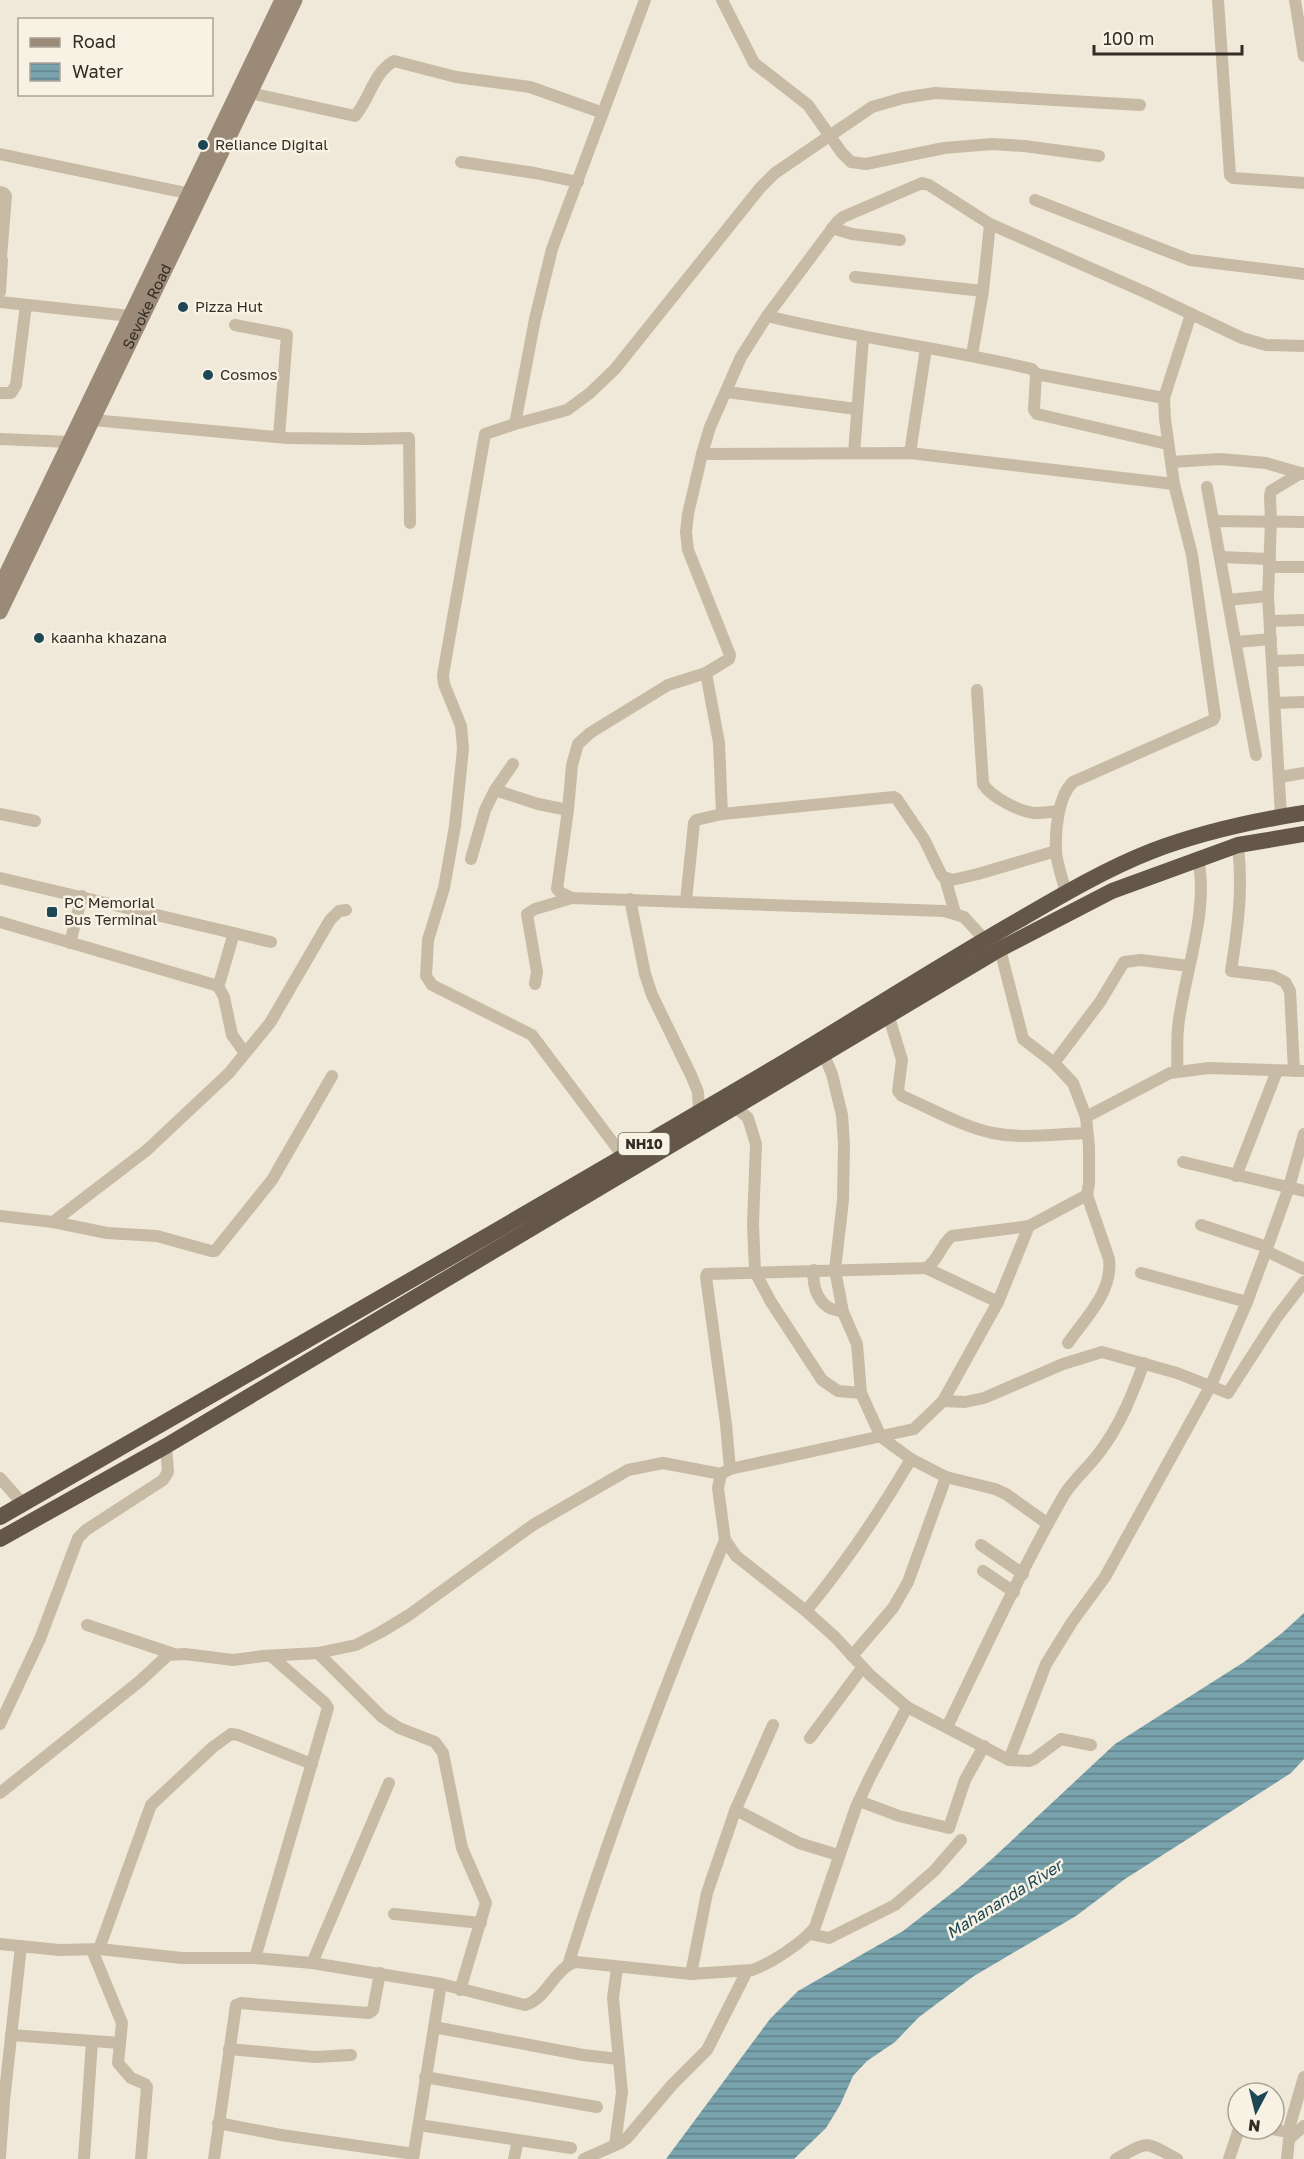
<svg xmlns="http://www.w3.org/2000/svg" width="1304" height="2159" font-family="'Golos Text',sans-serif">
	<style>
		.water { fill: url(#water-rules) }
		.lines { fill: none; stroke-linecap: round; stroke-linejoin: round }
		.minor { stroke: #c8bba5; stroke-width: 12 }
		.secondary { stroke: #9b8a77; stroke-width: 15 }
		.trunk { stroke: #64574a; stroke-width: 16 }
		.poi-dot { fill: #1d4754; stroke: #f8f2e4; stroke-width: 2 }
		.labels { text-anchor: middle; stroke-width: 5; stroke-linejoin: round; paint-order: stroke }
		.shield { fill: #f8f2e4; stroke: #6f685f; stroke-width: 1.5 }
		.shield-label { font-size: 14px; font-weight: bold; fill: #342d26 }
		.poi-label { font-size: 15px; fill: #342d26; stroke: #f8f2e4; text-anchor: start }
		.street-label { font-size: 15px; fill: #342d26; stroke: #f8f2e4 }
		.water-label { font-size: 16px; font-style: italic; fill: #1d4754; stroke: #f8f2e4 }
	</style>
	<defs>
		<pattern id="water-rules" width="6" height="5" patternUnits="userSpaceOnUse" patternTransform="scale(1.5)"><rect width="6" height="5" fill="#78a2ac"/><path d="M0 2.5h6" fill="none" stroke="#63848c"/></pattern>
	</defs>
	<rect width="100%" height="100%" fill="#f0e9d9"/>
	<!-- water -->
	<polygon class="water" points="1304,1613 1304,1759 1291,1773 1125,1879 1076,1916 974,1976 919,2017 895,2042 867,2061 853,2076 840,2105 826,2128 794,2159 666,2159 770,2019 798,1991 903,1931 961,1886 993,1858 1115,1744 1244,1662 1282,1633"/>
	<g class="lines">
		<!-- minor -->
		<g class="minor">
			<polyline points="722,0 754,63 808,105 842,153 851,162 866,164 944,148 992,144 1024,146 1099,156"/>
			<polyline points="1218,0 1230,175 1233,178 1304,183"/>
			<polyline points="1295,0 1304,56"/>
			<path d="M250,93l105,23c15,-17 18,-43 39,-55l62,16 74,10 73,26"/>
			<polyline points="0,154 196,195"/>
			<polyline points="461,162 535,173 578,182"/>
			<polyline points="0,192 4,193 6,196 1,258"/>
			<polyline points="1035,200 1190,260 1304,274"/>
			<polyline points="832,228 852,234 900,240"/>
			<polyline points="0,257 2,260 0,292"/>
			<polyline points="855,277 983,291"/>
			<polyline points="0,302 130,316"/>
			<path d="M767,316c88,22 177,32 265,53l4,5 -2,36 3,4 130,30"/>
			<polyline points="235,325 287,335 279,437"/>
			<polyline points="972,355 983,291 990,224"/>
			<polyline points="1036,374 1164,398"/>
			<polyline points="727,392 856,409"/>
			<polyline points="0,393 11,393 16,385 26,305"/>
			<polyline points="93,420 287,438 365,439 409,438 410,523"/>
			<polyline points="515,424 535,319 552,249 645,0"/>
			<polyline points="0,439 70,442"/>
			<polyline points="854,453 863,338"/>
			<polyline points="910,453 926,348"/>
			<polyline points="702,454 910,453 1174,484"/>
			<polyline points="1171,462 1220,459 1266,463 1304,474"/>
			<polyline points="1207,487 1256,755"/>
			<polyline points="1215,521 1304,522"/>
			<polyline points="1221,557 1270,559"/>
			<polyline points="1269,567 1304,567"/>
			<polyline points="1228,600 1268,596"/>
			<polyline points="1270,621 1304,620"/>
			<polyline points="1236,642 1271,639"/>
			<polyline points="1273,661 1304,660"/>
			<polyline points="706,673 719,743 722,814"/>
			<path d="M977,690l6,94c8,13 37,28 52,29 8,0 16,-1 24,-2"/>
			<polyline points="1275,703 1304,702"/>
			<polyline points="513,764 495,790 538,804 568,810"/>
			<polyline points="1280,777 1304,773"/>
			<polyline points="0,814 35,821"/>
			<polyline points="1281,816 1268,596 1271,522 1270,496 1271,491 1301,473"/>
			<path d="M1238,845c5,46 0,81 -7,126l42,5 12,6 5,9 4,80"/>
			<polyline points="471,859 485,810 495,790"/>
			<polyline points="0,878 271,942"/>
			<polyline points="945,878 955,913"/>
			<path d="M1066,893c-3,-13 -9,-28 -10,-42 -1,-20 2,-55 17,-69l140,-62 2,-4 -23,-161 -18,-71 -9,-65 -1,-21 27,-84"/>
			<polyline points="630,899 645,974 652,995 691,1075 698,1092 699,1111"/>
			<polyline points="686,901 694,823 696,820 722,814 894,797 897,799 924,839 942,876 952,880 978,874 1056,851"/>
			<polyline points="0,922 215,985 220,981 234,933"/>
			<polyline points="985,940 964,917 944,911 572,898 560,892 557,889 568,810 572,765 578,744 590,733 668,685 706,673 729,659 730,655 688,550 686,532 688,514 702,454 710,427 741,357 767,316 837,222 843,217 922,183 929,185 990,224 1147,293 1242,338 1266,345 1304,346"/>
			<polyline points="70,943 82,896"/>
			<polyline points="1000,949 1023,1039 1054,1063 1073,1083 1086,1117 1089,1147 1089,1183 1087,1195 1029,1226 998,1302 943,1401 914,1429 730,1469 721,1474 718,1488 725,1540 736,1556 806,1611 835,1637 870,1675 907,1707 1009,1760 1029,1761 1034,1759 1061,1739 1091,1745"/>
			<polyline points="217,984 224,997 232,1035 245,1053"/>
			<polyline points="535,984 537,972 527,914 535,909 572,898"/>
			<path d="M888,1014l14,46 -4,31 4,5c28,12 61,31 91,37 30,6 64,1 94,0"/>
			<polyline points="823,1053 832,1074 842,1115 844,1144 843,1200 835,1270 843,1312 857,1344 861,1393 881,1437 911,1459 946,1477 995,1489 1006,1494 1048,1524"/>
			<polyline points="1054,1063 1100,1002 1124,962 1141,960 1189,966"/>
			<path d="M1177,1071c1,-16 -1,-34 2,-51 7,-51 30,-111 19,-161"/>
			<polyline points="730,1102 748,1118 756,1144 753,1224 755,1272 771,1302 822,1380 838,1391 861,1393"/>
			<polyline points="1086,1117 1170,1073 1209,1068 1304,1071"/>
			<polyline points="623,1156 532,1035 432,985 426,976 428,940 444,888 455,826 463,749 461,726 444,684 443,675 485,434 515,424 567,410 590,393 615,369 760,188 775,173 872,107 903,98 935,93 1140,105"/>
			<polyline points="1183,1162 1304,1191"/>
			<polyline points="1236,1176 1277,1071"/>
			<polyline points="0,1216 53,1222 107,1233 157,1236 211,1251 215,1251 272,1180 332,1076"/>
			<polyline points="53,1222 147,1150 229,1073 270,1023 330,920 339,911 346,910"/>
			<polyline points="1201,1225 1267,1247"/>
			<polyline points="1266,1251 1304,1269"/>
			<polyline points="926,1268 998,1302"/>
			<path d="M814,1270c-2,13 2,29 14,37 4,3 11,3 15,5"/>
			<polyline points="1141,1273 1247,1302"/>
			<path d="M1068,1343c18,-26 45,-51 41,-84l-22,-64"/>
			<polyline points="943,1401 965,1402 984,1398 1063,1364 1102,1352 1177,1373 1228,1393 1277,1317 1304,1282"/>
			<path d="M730,1469l-4,-45 -20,-147 1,-3 219,-6c13,-8 15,-24 26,-32l77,-10"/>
			<polyline points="0,1478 23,1504"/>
			<polyline points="981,1545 1023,1574"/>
			<polyline points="983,1571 1014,1592"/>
			<path d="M806,1611c39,-47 74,-99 105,-152"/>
			<polyline points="87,1625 174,1654"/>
			<polyline points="318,1653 382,1717 399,1728 435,1742 443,1753 462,1848 486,1903 460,1990"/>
			<polyline points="852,1656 893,1608 908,1582 946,1477"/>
			<polyline points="0,1724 40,1639 78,1538 86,1530 163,1480 168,1472 166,1446"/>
			<path d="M947,1727c38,-78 74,-157 117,-232 10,-16 24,-27 35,-42 21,-27 33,-58 45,-90"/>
			<polyline points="810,1738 862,1668"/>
			<polyline points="1009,1760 1046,1664 1072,1622 1105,1577 1211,1385 1247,1302 1266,1251 1289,1187 1304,1134"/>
			<polyline points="0,1793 140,1681 168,1655 185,1654 233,1660 263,1656 318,1653 356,1645 381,1632 409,1615 533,1525 628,1470 663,1463 721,1474"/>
			<polyline points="859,1801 899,1816 949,1828 965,1780 984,1746"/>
			<polyline points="735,1811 773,1725"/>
			<polyline points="394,1914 481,1923"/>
			<polyline points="810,1934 829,1938 895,1905 934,1871 961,1840"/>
			<path d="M0,1944l59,6 40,-1 83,9h73l57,5 129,21 84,21c22,-6 29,-37 51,-43l115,12 61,-4c18,-6 52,-28 63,-43l41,-120 14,-30 37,-70"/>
			<polyline points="99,1949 151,1805 213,1747 231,1734 238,1735 312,1764"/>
			<polyline points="92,1950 122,2023 118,2063 131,2078 145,2084 147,2087 141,2159"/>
			<polyline points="255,1958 328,1708 325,1703 271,1656"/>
			<polyline points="312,1963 389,1783"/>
			<path d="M568,1965c45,-144 99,-285 157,-425"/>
			<polyline points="691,1974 707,1893 735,1811 740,1812 799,1843 838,1855"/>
			<polyline points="434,2027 583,2055 619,2059"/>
			<polyline points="11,2035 120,2043"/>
			<polyline points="229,2049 315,2057 351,2055"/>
			<polyline points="425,2077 597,2107"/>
			<polyline points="218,2123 281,2135 414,2154"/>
			<polyline points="419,2125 571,2148"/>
			<polyline points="1272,2129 1291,2133"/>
			<polyline points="1292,2135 1290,2125 1304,2077"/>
			<polyline points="615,2145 622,2092 613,1998 617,1968"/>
			<polyline points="0,2157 4,2101 21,1946"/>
			<polyline points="84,2159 92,2041"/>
			<polyline points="214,2159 236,2005 241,2003 263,2005 369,2013 373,2010 380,1973"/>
			<polyline points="413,2159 441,1984"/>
			<polyline points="514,2159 518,2140"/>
			<polyline points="584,2159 620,2143 627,2138 672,2085 707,2050 747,1971"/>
			<path d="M1116,2159c34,-19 28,-18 61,0"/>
			<polyline points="1229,2159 1239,2129"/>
			<polyline points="1287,2159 1289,2139 1304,2126"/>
		</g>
		<!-- secondary -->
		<g class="secondary">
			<polyline points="0,587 282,0"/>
			<path id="s1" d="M0,612l295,-612"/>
		</g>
		<!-- trunk -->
		<g class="trunk">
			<path d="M0,1517c259,-149 519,-298 776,-450 82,-49 161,-100 243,-147 43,-25 87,-51 133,-69 50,-19 100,-30 152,-38"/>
			<polyline points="0,1539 166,1446 1000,949 1112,891 1238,845 1304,834"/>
		</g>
	</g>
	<!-- markers -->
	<g class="poi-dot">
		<circle cx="203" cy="145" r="6"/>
		<circle cx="183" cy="307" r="6"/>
		<circle cx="208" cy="375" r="6"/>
		<circle cx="39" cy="638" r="6"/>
		<rect x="46" y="906" width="12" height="12" rx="3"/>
	</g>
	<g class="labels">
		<!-- shield labels -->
		<rect class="shield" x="618.5" y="1133" width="51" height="22" rx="4.5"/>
		<g class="shield-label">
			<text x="644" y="1149">NH10</text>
		</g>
		<!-- poi labels -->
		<g class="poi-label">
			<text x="215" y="150">Reliance Digital</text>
			<text x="195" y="312">Pizza Hut</text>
			<text x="220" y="380">Cosmos</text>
			<text x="51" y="643">kaanha khazana</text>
			<text x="64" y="908">PC Memorial<tspan x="64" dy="17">Bus Terminal</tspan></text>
		</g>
		<!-- street labels -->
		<g class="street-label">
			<text dy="5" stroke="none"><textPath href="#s1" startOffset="339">Sevoke Road</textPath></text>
		</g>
		<!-- water labels -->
		<g class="water-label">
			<text transform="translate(1004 1899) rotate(-32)" y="6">Mahananda River</text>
		</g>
	</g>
	<!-- legend -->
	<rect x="18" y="18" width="195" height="78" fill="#f8f2e4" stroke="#aaa398" stroke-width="1.5"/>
	<rect x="30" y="38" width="30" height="9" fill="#9b8a77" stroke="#aaa398" stroke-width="1.5"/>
	<text x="72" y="48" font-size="18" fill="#342d26">Road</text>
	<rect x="30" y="63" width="30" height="18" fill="url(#water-rules)" stroke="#aaa398" stroke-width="1.5"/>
	<text x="72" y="78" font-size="18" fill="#342d26">Water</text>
	<!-- north arrow -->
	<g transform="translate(1256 2111) rotate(187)"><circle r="28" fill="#f8f2e4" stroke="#aaa398" stroke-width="1.5"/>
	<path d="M0-4.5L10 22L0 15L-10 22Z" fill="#1d4754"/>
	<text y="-9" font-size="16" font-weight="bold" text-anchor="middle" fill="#342d26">N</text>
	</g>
	<!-- scale -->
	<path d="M1094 45v9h148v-9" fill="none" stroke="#342d26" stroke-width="3"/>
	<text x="1103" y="45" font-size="18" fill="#342d26" stroke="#f8f2e4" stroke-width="4.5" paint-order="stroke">100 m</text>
</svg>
